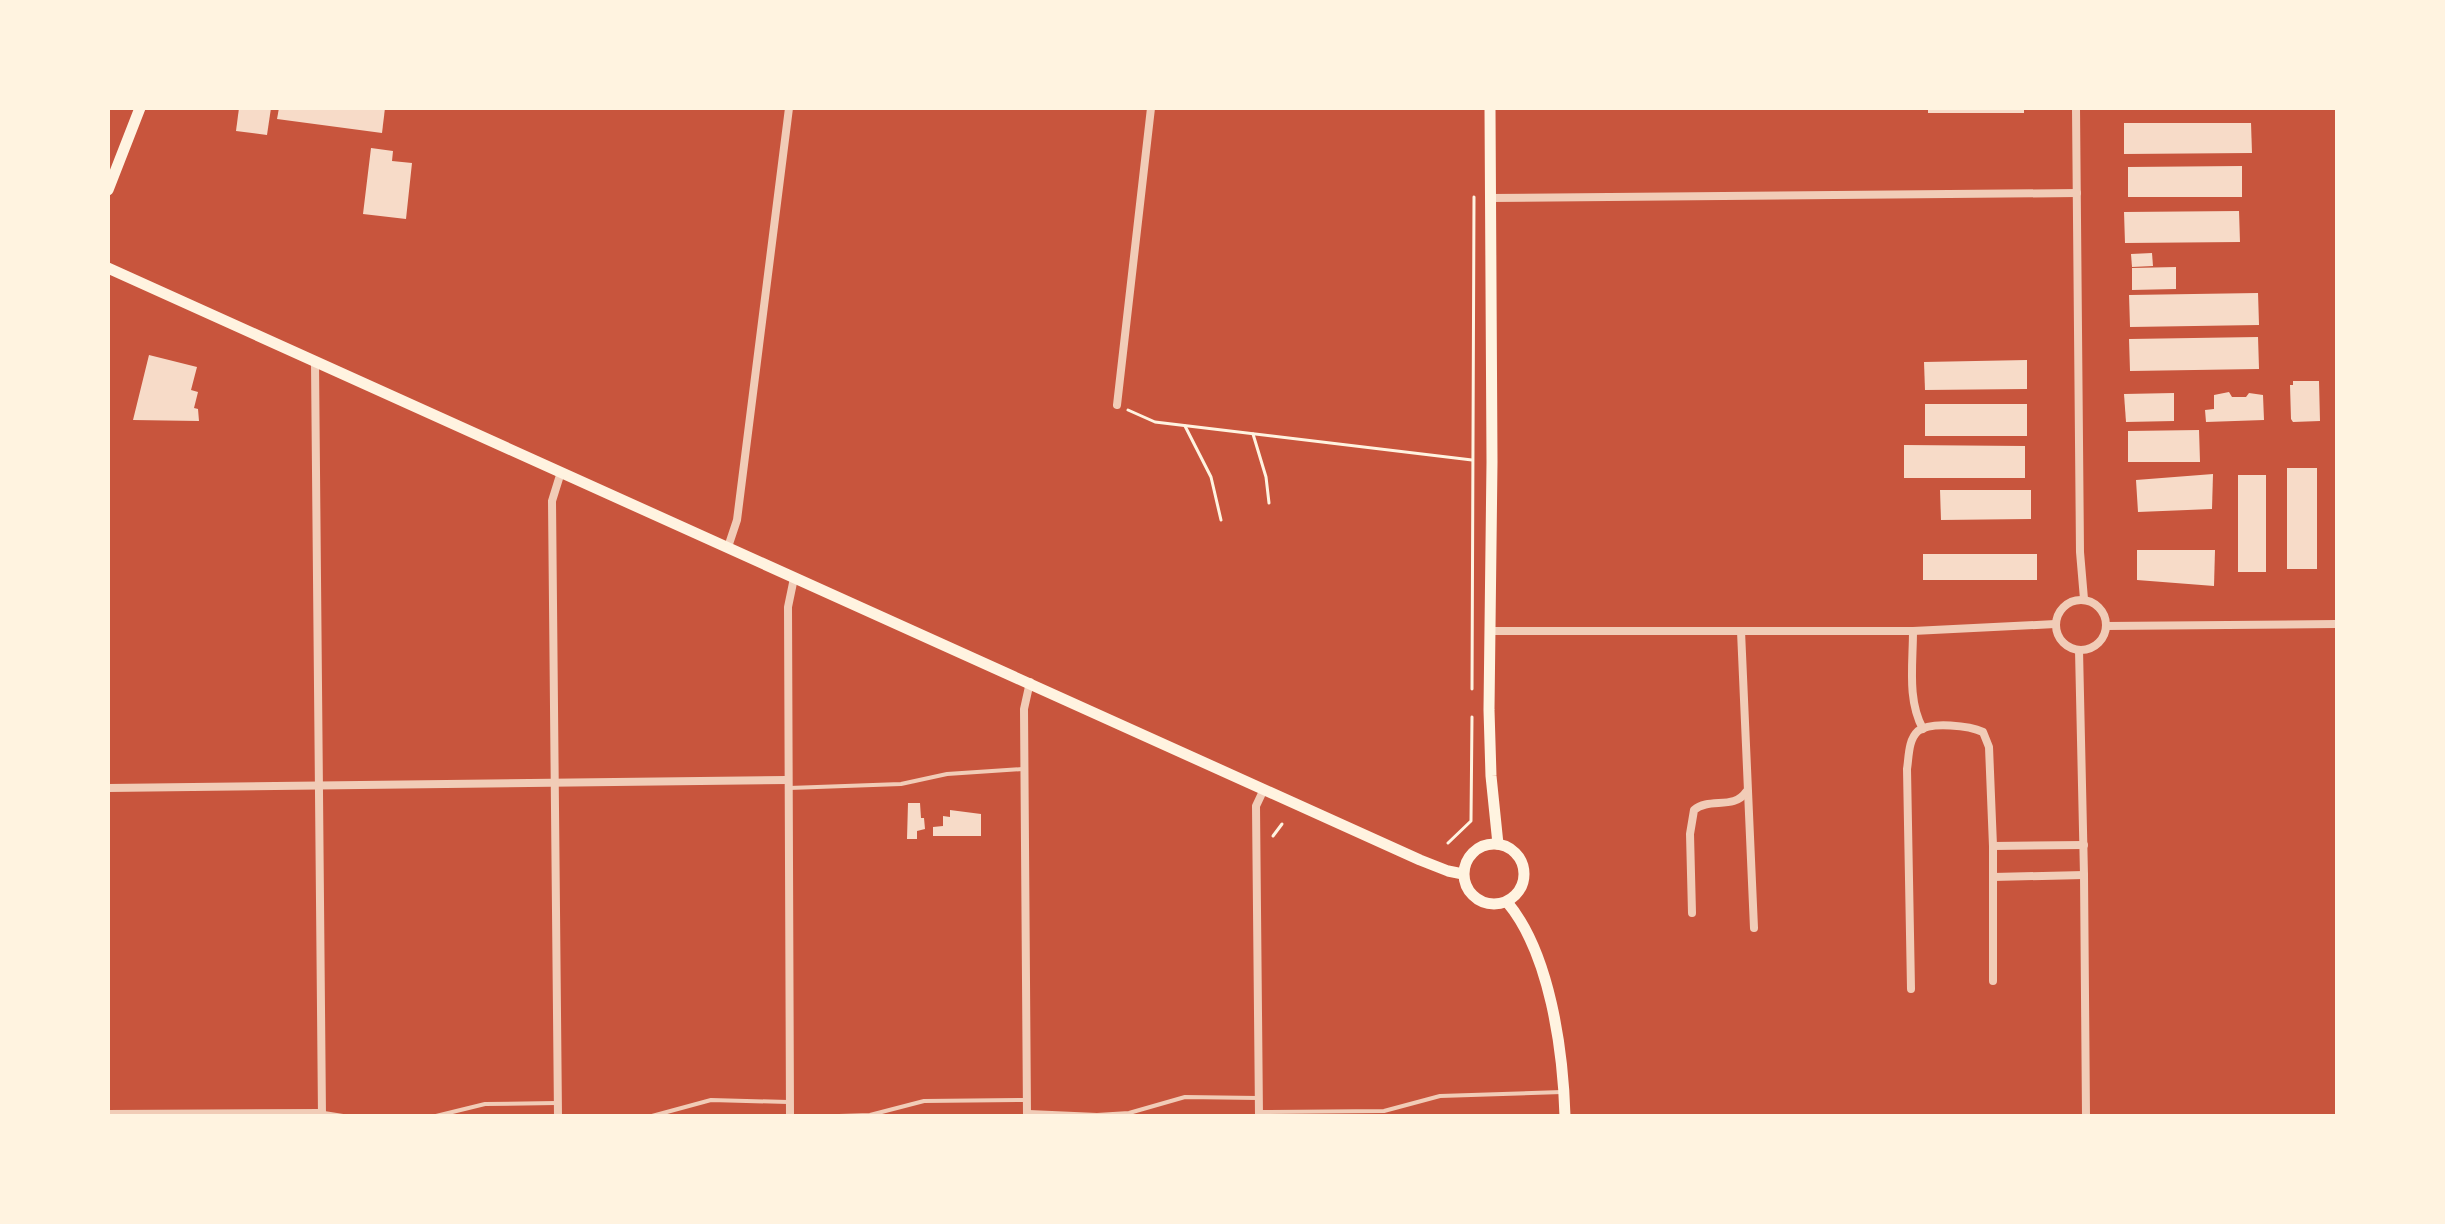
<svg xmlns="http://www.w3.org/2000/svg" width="2445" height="1224" font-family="Signika,sans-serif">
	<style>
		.building { fill: #f7dbc8 }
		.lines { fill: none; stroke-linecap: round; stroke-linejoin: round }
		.path { stroke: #fff3e0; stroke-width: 3 }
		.service { stroke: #f1ccb7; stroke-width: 4 }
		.minor { stroke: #f1ccb7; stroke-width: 8 }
		.secondary { stroke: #fff3e0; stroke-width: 11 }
	</style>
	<rect width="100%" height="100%" fill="#c8553d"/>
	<!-- building -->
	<g class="building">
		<polygon points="239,108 271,108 267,135 236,131"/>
		<polygon points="279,108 385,108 382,133 277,119"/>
		<rect x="1928" y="108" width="96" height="5"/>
		<polygon points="2124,123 2251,123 2252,153 2124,154"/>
		<polygon points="371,148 393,151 392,161 412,163 406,219 363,214"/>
		<polygon points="2242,166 2242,197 2128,197 2128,167"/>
		<polygon points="2239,211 2240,242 2125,243 2124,212"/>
		<polygon points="2152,253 2153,266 2132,267 2131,254"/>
		<polygon points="2176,267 2176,289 2132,290 2132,268"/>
		<polygon points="2258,293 2259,325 2130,327 2129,295"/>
		<polygon points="2258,337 2259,369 2130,371 2129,339"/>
		<polygon points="149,355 197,367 191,390 198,392 194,408 198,409 199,421 133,420"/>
		<polygon points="2027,360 2027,389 1925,390 1924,362"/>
		<polygon points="2293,381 2319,381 2320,421 2293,422 2291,419 2290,385 2293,385"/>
		<polygon points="2229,392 2232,397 2246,397 2249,393 2263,395 2264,420 2206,422 2205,410 2214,409 2214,395"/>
		<polygon points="2174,393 2174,421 2126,422 2124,394"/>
		<rect x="1925" y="404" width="102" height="32"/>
		<polygon points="2199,430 2200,462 2128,462 2128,431"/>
		<polygon points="1904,445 2025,446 2025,478 1904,478"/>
		<rect x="2287" y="468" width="30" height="101"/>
		<polygon points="2213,474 2212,509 2138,512 2136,480"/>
		<rect x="2238" y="475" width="28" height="97"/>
		<polygon points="1940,490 2031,490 2031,519 1941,520"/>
		<polygon points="2137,550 2215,550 2214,586 2137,580"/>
		<rect x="1923" y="554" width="114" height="26"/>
		<polygon points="908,803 920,803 921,818 924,818 925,829 917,831 917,839 907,839"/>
		<polygon points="950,810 981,814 981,836 933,836 933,827 943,826 943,816 950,817"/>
	</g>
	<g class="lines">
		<!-- path -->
		<g class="path">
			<polyline points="1128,410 1155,422 1472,460"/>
			<polyline points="1185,426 1211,477 1221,520"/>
			<polyline points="1253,434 1266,477 1269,503"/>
			<polyline points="1472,689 1474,197"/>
			<polyline points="1273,836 1282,824"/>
			<polyline points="1448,843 1471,821 1472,717"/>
		</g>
		<!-- service -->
		<g class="service">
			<polyline points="789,788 901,784 947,774 1023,769"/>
			<polyline points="1029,1112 1097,1115 1129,1113 1185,1097 1258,1098"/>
			<polyline points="1261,1112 1384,1111 1440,1096 1562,1092"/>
			<polyline points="324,1113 343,1116"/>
			<polyline points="436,1116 485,1104 556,1103"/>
			<polyline points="652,1116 711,1100 788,1102"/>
			<polyline points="839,1116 870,1115 924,1101 1026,1100"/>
		</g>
		<!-- minor -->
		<g class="minor">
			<polyline points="2076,108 2080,552 2084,599"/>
			<polyline points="1490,198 2077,193"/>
			<polyline points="315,363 322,1116"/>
			<polyline points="1117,405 1151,108"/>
			<polyline points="728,547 737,520 789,108"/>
			<circle cx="2081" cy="625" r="25"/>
			<polyline points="2106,626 2337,624"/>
			<polyline points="1490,631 1913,631 2055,624"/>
			<polyline points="1741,631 1754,928"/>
			<path d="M1913,631c0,33 -6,69 10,98"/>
			<polyline points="2079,650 2084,875 2086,1116"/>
			<polyline points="108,788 787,780"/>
			<polyline points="1993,846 2084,845"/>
			<polyline points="1993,877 2084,875"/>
			<path d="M1692,913l-2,-79 4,-24c15,-13 40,0 52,-18"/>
			<path d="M1911,989l-4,-220c2,-12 1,-29 11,-38 13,-10 52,-5 65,1l6,15 4,99v135"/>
			<polyline points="108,1114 322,1113"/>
			<polyline points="558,1116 552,501 561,472"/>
			<polyline points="790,1116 788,607 794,578"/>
			<polyline points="1027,1116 1024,709 1030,682"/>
			<polyline points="1259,1116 1256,806 1264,789"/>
		</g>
		<!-- secondary -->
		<g class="secondary">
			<polyline points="1490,108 1492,462 1489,710 1491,776 1498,844"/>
			<polyline points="108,190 140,108"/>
			<polyline points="108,268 1420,860 1448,871 1463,874"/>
			<circle cx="1494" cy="874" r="30"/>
			<path d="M1507,902c43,51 56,148 58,214"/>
		</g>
	</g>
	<!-- border -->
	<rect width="2445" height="1224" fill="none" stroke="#fff3e0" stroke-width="220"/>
</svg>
